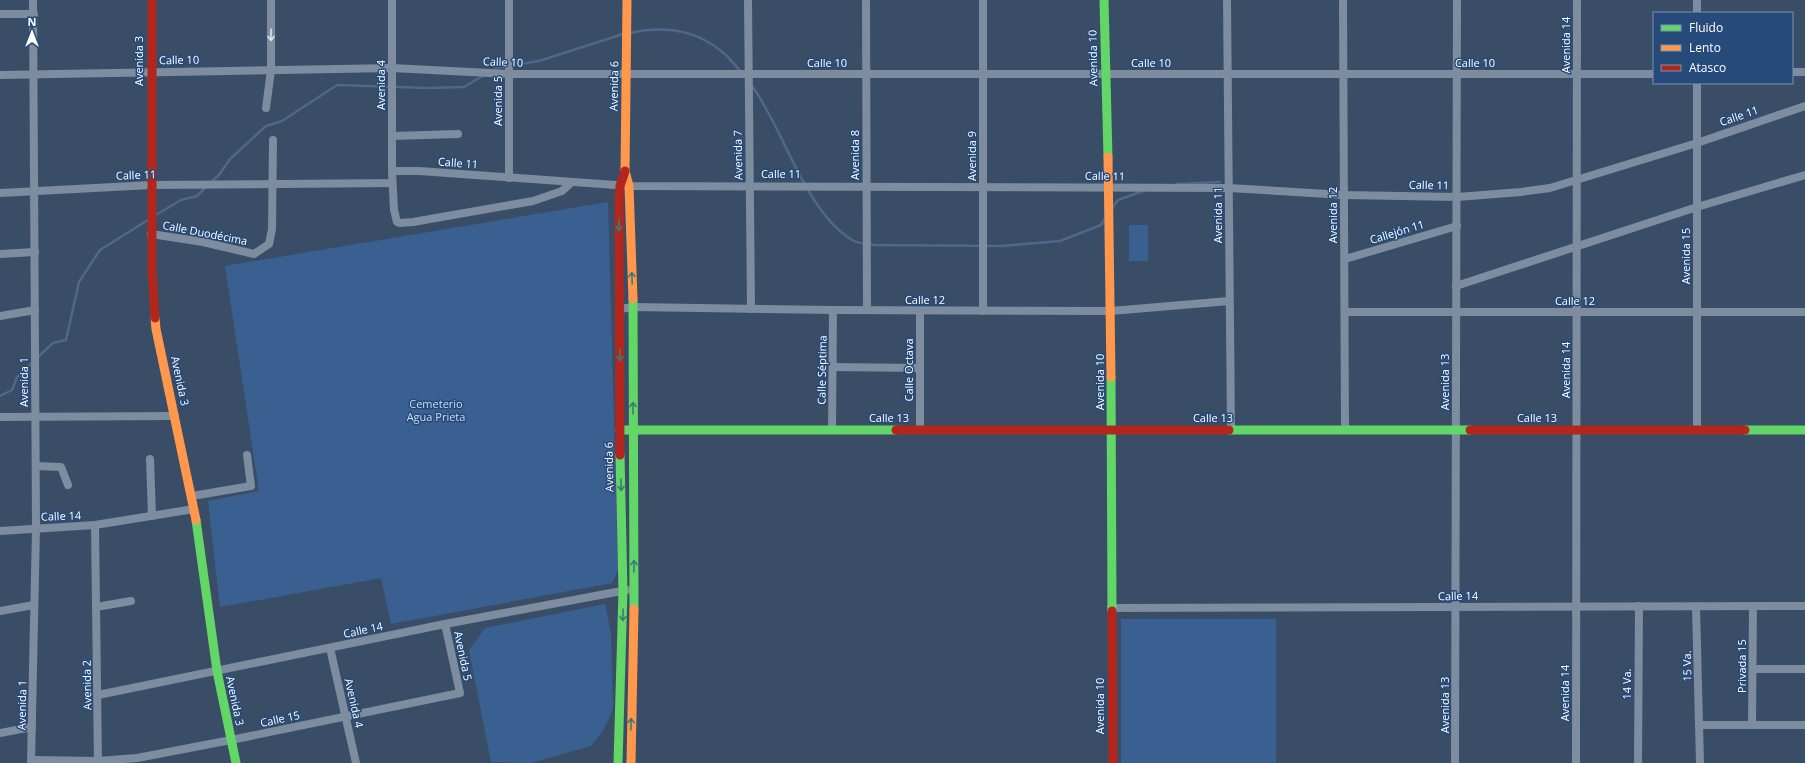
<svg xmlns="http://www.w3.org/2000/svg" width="1805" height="763" font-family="'Open Sans',sans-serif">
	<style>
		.green { fill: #3a6091 }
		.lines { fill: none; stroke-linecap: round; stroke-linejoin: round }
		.stream { stroke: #4e678a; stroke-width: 2.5 }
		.street { stroke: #7d8c9e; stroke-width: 8 }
		.fast { stroke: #63d668; stroke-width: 9 }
		.slow { stroke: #ff974d; stroke-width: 9 }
		.jam { stroke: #b3261e; stroke-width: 9 }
		.oneway { stroke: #dee2e7 }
		.oneway2 { stroke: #3b7b74 }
		.labels { text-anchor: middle; stroke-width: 3; stroke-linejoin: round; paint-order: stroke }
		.street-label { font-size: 11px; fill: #fff; stroke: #264a7a }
		.park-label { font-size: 11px; fill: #ccddf3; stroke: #264a7a }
	</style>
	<rect width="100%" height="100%" fill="#394d67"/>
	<!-- green -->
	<g class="green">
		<polygon points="608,202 618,570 612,583 391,624 381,578 220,607 208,501 259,491 225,266"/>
		<rect x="1129" y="225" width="19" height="36"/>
		<polygon points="605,604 611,633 613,709 604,729 591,746 531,763 491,762 469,650 485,628"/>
		<rect x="1121" y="619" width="155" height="144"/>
	</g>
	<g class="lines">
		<!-- stream -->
		<g class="stream">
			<path d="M630,33c45,-10 83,2 110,38"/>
			<polyline points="492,71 496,68 539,61 623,34"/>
			<path d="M752,86c33,45 53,127 102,155 6,3 15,3 21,4l127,1 58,-5 41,-16 5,-8"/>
			<polyline points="211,182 219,175 230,159 266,126 282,121 337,85 427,88 464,87 484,75"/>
			<polyline points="1177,184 1220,182"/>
			<polyline points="1113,207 1118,200 1143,191"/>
			<polyline points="156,215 181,200 197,196 206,187"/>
			<polyline points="37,358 53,343 66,340 79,282 100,250 148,220"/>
			<polyline points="0,396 12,390 17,377 32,363"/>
		</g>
		<!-- street -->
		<g class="street">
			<polyline points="392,0 392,171 394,210 397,222 400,223 413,222 533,201 562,191 571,183"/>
			<polyline points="509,0 509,178"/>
			<polyline points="748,0 751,309"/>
			<polyline points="866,0 867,310"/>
			<polyline points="983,0 983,311"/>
			<polyline points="1227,0 1231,430"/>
			<polyline points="1343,0 1345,430"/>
			<polyline points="1697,0 1697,13"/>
			<polyline points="1,14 34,14"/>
			<polyline points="1792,72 1805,72"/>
			<polyline points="0,75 392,68 509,74 1654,74"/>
			<polyline points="1697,83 1697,430"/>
			<polyline points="266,108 271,70 271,0"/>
			<polyline points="392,136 458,134"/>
			<polyline points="392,171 419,171 629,186 1229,188 1344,195 1457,197 1521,192 1550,188 1697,143 1805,106"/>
			<polyline points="0,193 151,185 392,183"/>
			<polyline points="151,234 203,242 254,254 269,244 272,229 273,140"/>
			<polyline points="0,254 35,252"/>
			<polyline points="1345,259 1457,226"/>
			<polyline points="1456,286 1697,207 1805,175"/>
			<polyline points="620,309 633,307 833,310 1111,311 1229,301"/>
			<polyline points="1345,312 1805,312"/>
			<polyline points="0,316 35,310"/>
			<polyline points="833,367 920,368"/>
			<polyline points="0,417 175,416"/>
			<polyline points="832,430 833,310"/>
			<polyline points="920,430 920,311"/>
			<polyline points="150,459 152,516"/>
			<polyline points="36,466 61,467 68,485"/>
			<polyline points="192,496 251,486 247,455"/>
			<polyline points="95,525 98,763"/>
			<polyline points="0,531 95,525 194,509"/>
			<polyline points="1696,606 1700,763"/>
			<polyline points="96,607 131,601"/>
			<path d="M1111,608c232,0 463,-3 694,-2"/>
			<polyline points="0,611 34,605"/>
			<polyline points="330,648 356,763"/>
			<polyline points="1753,669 1805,669"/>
			<polyline points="98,695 445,624 627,590"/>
			<polyline points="1699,725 1805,725"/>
			<polyline points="1752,725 1753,606"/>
			<polyline points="0,733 32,727"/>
			<polyline points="32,760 98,761 137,758 231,740 460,693 445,624"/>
			<polyline points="31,763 36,528 33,0"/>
			<polyline points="1455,763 1457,0"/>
			<polyline points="1576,763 1577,0"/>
			<polyline points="1638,763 1639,606"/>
		</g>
		<!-- fast -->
		<g class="fast">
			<polyline points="1104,0 1108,157"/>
			<polyline points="633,299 634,609"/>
			<polyline points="1111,377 1112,611"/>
			<polyline points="620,430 896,430"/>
			<polyline points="1229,430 1470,430"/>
			<polyline points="1745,430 1805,430"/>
			<polyline points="196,520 217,671 236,763"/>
			<polyline points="618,763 623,591 620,455"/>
		</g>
		<!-- slow -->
		<g class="slow">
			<polyline points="627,0 625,171 629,186 633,299"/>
			<polyline points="1108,157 1111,377"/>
			<polyline points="155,318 156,329 196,520"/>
			<polyline points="631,763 634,609"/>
		</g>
		<!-- jam -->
		<g class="jam">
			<polyline points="152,0 152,270 155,318"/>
			<polyline points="896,430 1229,430"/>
			<polyline points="1470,430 1745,430"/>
			<polyline points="620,455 619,200 620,186 625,171"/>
			<polyline points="1112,611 1113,763"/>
		</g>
	</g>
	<!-- one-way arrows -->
	<defs><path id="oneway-shaft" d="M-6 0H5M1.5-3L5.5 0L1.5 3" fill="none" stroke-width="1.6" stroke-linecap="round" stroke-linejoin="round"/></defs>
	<use class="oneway" href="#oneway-shaft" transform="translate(271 35) rotate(90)"/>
	<g class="oneway2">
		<use href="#oneway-shaft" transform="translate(619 225) rotate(90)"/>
		<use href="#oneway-shaft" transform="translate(632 278) rotate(-92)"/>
		<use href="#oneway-shaft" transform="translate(620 355) rotate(90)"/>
		<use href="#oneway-shaft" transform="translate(633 408) rotate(-90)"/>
		<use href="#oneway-shaft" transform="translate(621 485) rotate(89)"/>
		<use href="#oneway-shaft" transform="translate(634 566) rotate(-89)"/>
		<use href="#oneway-shaft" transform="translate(623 615) rotate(92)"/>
		<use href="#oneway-shaft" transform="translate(631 724) rotate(-89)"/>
	</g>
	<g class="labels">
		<!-- street labels -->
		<g class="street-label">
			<text transform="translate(1566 45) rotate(-90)" y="4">Avenida 14</text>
			<text transform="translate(1093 58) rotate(-91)" y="4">Avenida 10</text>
			<text transform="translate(179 60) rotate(-1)" y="4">Calle 10</text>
			<text transform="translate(139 61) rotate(-90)" y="4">Avenida 3</text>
			<text transform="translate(503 62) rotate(2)" y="4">Calle 10</text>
			<text x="827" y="67">Calle 10</text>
			<text x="1151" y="67">Calle 10</text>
			<text x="1475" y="67">Calle 10</text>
			<text transform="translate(381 85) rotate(-90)" y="4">Avenida 4</text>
			<text transform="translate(614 86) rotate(-89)" y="4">Avenida 6</text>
			<text transform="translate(498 101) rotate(-90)" y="4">Avenida 5</text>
			<text transform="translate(1739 116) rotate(-19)" y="4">Calle 11</text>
			<text transform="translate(738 155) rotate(-91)" y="4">Avenida 7</text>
			<text transform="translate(855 155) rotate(-90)" y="4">Avenida 8</text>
			<text transform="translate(972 156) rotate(-90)" y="4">Avenida 9</text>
			<text transform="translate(458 163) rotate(4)" y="4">Calle 11</text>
			<text x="781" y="178">Calle 11</text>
			<text transform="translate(136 175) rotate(-2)" y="4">Calle 11</text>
			<text transform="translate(1105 176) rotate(1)" y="4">Calle 11</text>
			<text transform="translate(1429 185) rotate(1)" y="4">Calle 11</text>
			<text transform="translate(1218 215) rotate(-90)" y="4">Avenida 11</text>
			<text transform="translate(1333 215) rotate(-90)" y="4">Avenida 12</text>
			<text transform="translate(1397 232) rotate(-17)" y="4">Callejón 11</text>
			<text transform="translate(205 233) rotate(11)" y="4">Calle Duodécima</text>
			<text transform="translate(1686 256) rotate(-90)" y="4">Avenida 15</text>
			<text x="925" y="304">Calle 12</text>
			<text x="1575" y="305">Calle 12</text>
			<text transform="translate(822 370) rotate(-89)" y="4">Calle Séptima</text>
			<text transform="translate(909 370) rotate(-90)" y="4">Calle Octava</text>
			<text transform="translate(1566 370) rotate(-90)" y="4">Avenida 14</text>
			<text transform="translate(180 381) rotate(78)" y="4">Avenida 3</text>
			<text transform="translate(24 382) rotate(-90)" y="4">Avenida 1</text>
			<text transform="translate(1100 382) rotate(-90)" y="4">Avenida 10</text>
			<text transform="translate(1445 382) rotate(-90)" y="4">Avenida 13</text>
			<text x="889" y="422">Calle 13</text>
			<text x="1213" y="422">Calle 13</text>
			<text x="1537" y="422">Calle 13</text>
			<text transform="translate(609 467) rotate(-91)" y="4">Avenida 6</text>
			<text transform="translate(61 516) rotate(-2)" y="4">Calle 14</text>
			<text transform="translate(1458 596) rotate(-1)" y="4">Calle 14</text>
			<text transform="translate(363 630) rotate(-12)" y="4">Calle 14</text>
			<text transform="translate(463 656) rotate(78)" y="4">Avenida 5</text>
			<text transform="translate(1687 666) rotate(-91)" y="4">15 Va.</text>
			<text transform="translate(1742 666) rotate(-90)" y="4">Privada 15</text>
			<text transform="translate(1627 684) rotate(-90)" y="4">14 Va.</text>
			<text transform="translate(87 685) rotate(-91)" y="4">Avenida 2</text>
			<text transform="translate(1565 693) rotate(-90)" y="4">Avenida 14</text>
			<text transform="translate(235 701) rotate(78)" y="4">Avenida 3</text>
			<text transform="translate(354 703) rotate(77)" y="4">Avenida 4</text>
			<text transform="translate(22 705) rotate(-89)" y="4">Avenida 1</text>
			<text transform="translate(1445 705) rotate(-90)" y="4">Avenida 13</text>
			<text transform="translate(1100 706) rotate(-90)" y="4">Avenida 10</text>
			<text transform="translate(280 719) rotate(-12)" y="4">Calle 15</text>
		</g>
		<!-- park labels -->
		<g class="park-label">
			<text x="436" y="408">Cemeterio<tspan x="436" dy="13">Agua Prieta</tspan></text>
		</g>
	</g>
	<!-- legend -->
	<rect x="1653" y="12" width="140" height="72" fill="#264a7a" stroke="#7d92af"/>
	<rect x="1661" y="25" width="20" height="6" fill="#63d668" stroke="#7d92af"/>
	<text x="1689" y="32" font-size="12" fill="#ffffff">Fluido</text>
	<rect x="1661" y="45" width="20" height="6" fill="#ff974d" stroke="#7d92af"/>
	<text x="1689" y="52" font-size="12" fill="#ffffff">Lento</text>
	<rect x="1661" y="65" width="20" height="6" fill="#b3261e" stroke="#7d92af"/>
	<text x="1689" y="72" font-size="12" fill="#ffffff">Atasco</text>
	<!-- north arrow -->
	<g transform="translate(32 32)" stroke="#264a7a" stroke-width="3" paint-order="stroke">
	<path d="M0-3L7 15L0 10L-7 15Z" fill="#ffffff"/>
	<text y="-6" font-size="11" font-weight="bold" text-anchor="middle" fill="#ffffff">N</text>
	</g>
</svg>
